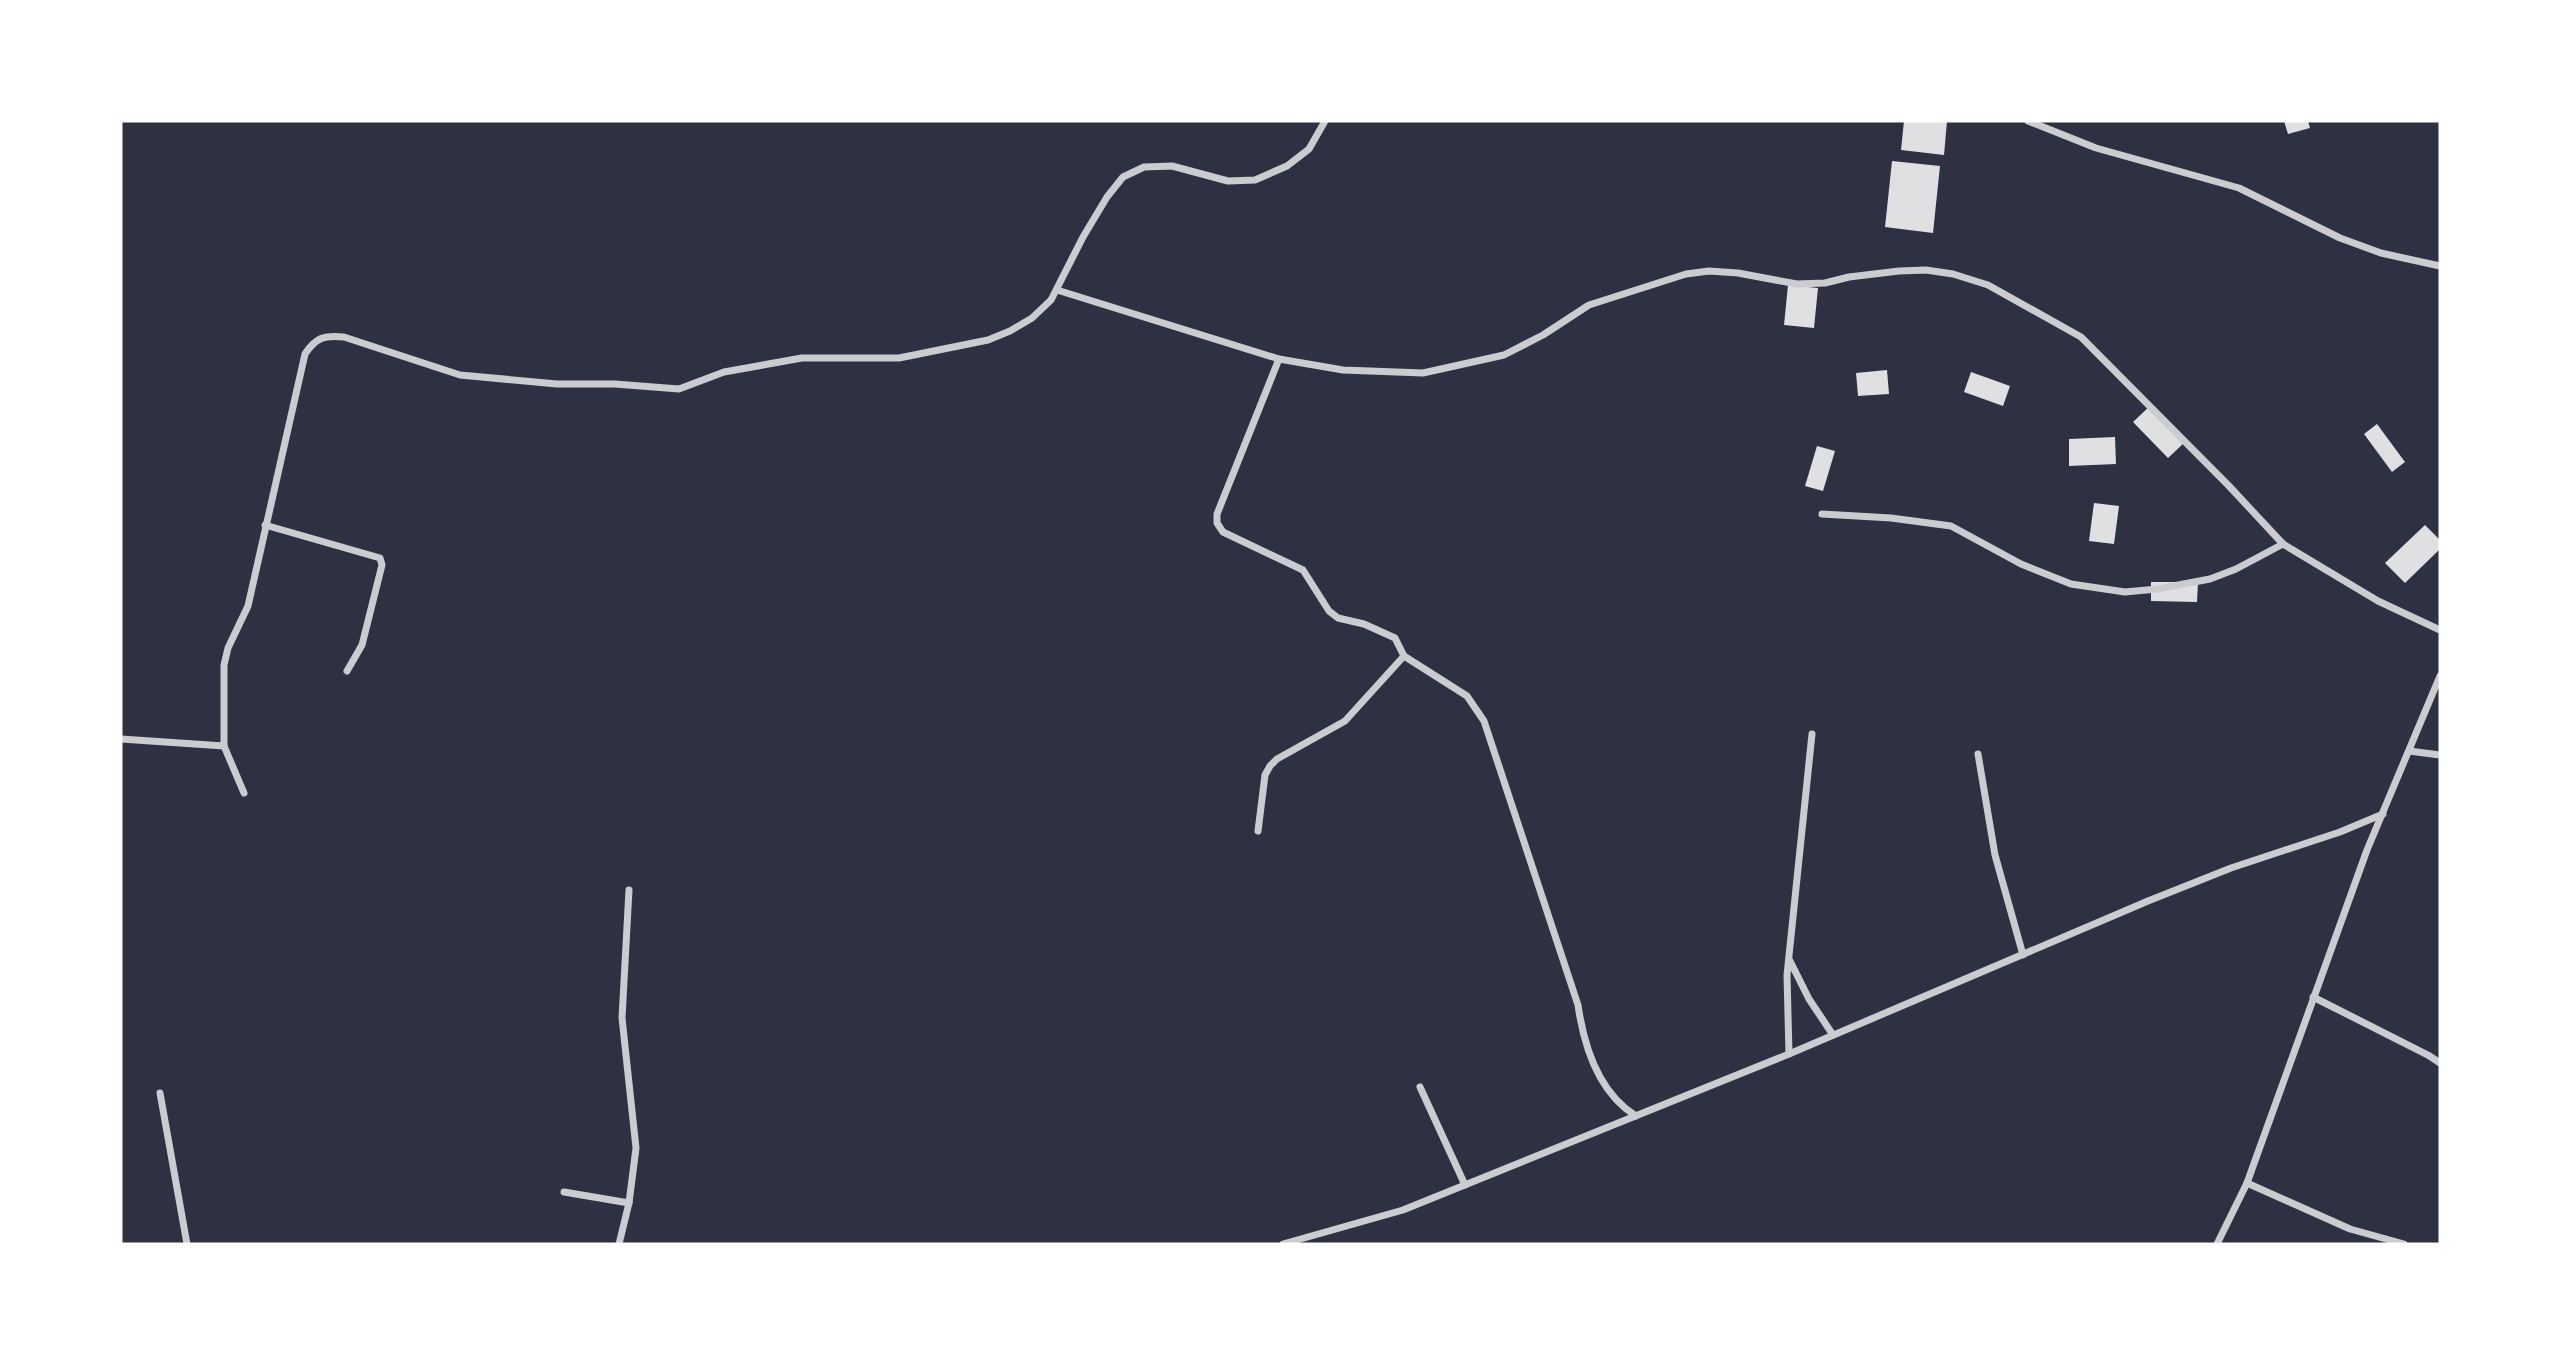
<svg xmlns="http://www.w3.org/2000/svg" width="2561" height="1365" font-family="'Asap Condensed',sans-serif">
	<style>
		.building { fill: #e0e0e3 }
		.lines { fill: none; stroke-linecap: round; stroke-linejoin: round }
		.minor { stroke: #caccd0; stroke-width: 7 }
	</style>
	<rect width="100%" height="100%" fill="#2d3142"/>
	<!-- building -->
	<g class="building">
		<polygon points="1904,121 1947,121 1944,155 1901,150"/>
		<polygon points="2284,121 2308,121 2310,128 2288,134"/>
		<polygon points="1892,161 1940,166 1933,233 1885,227"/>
		<polygon points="1788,285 1818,288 1814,328 1784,325"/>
		<polygon points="1887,370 1889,394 1858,396 1856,373"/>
		<polygon points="1971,372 2010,386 2003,406 1964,392"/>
		<polygon points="2151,405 2186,441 2168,458 2133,422"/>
		<polygon points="2377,424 2405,462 2392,472 2364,434"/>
		<polygon points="2115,437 2116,464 2069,466 2069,439"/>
		<polygon points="1817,446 1835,451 1823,491 1805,486"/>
		<polygon points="2094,503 2119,506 2114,544 2089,541"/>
		<polygon points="2425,525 2440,540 2440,549 2405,583 2385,563"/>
		<polygon points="2151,582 2198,582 2197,602 2151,601"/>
	</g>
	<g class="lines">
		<!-- minor -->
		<g class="minor">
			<polyline points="2028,121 2096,148 2239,188 2340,238 2381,253 2440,266"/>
			<polyline points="1057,290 1279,359 1343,370 1423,373 1504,355 1543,335 1589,305 1686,274 1709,271 1738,273 1797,284 1825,283 1849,277 1899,271 1926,270 1953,274 1988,285 2081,337 2229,486 2283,544 2378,601 2440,630"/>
			<path d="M1279,359l-62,155v9l6,9 80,38 26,41 9,7 26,6 31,14 9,18 63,40 17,25 94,284c6,42 21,88 58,111"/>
			<polyline points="1822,514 1891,518 1951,526 2021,564 2071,584 2125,592 2157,589 2210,579 2236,569 2283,544"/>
			<polyline points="265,525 380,558 382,565 362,645 347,671"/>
			<polyline points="121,739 224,746"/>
			<polyline points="2409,751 2440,755"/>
			<polyline points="1978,754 1995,855 2023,955"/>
			<path d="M244,793l-20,-47v-81l4,-17 20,-42 57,-252c11,-17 20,-19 39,-17l116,38 97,9h58l64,5 45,-17 78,-14h97l89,-18 22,-9 22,-13 19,-18 32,-63 24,-40 16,-20 21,-10 28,-1 56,15 27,-1 32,-14 22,-17 16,-28"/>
			<polyline points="1258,831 1265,775 1270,766 1277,759 1345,721 1404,656"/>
			<polyline points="1790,961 1809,999 1833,1035"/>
			<polyline points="2313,997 2428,1055 2440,1063"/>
			<polyline points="1789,1054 1787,975 1812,734"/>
			<polyline points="1420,1087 1465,1185"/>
			<polyline points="160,1093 187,1244"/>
			<polyline points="2247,1183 2350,1229 2404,1244"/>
			<polyline points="564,1192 629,1203"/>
			<polyline points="619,1244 629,1203 636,1148 622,1018 629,890"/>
			<polyline points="1283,1244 1403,1210 1789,1054 2148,901 2231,868 2340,832 2383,814"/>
			<polyline points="2217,1244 2247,1183 2367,850 2440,676"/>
		</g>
	</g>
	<!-- border -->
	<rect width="2561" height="1365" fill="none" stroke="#ffffff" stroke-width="245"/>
</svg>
